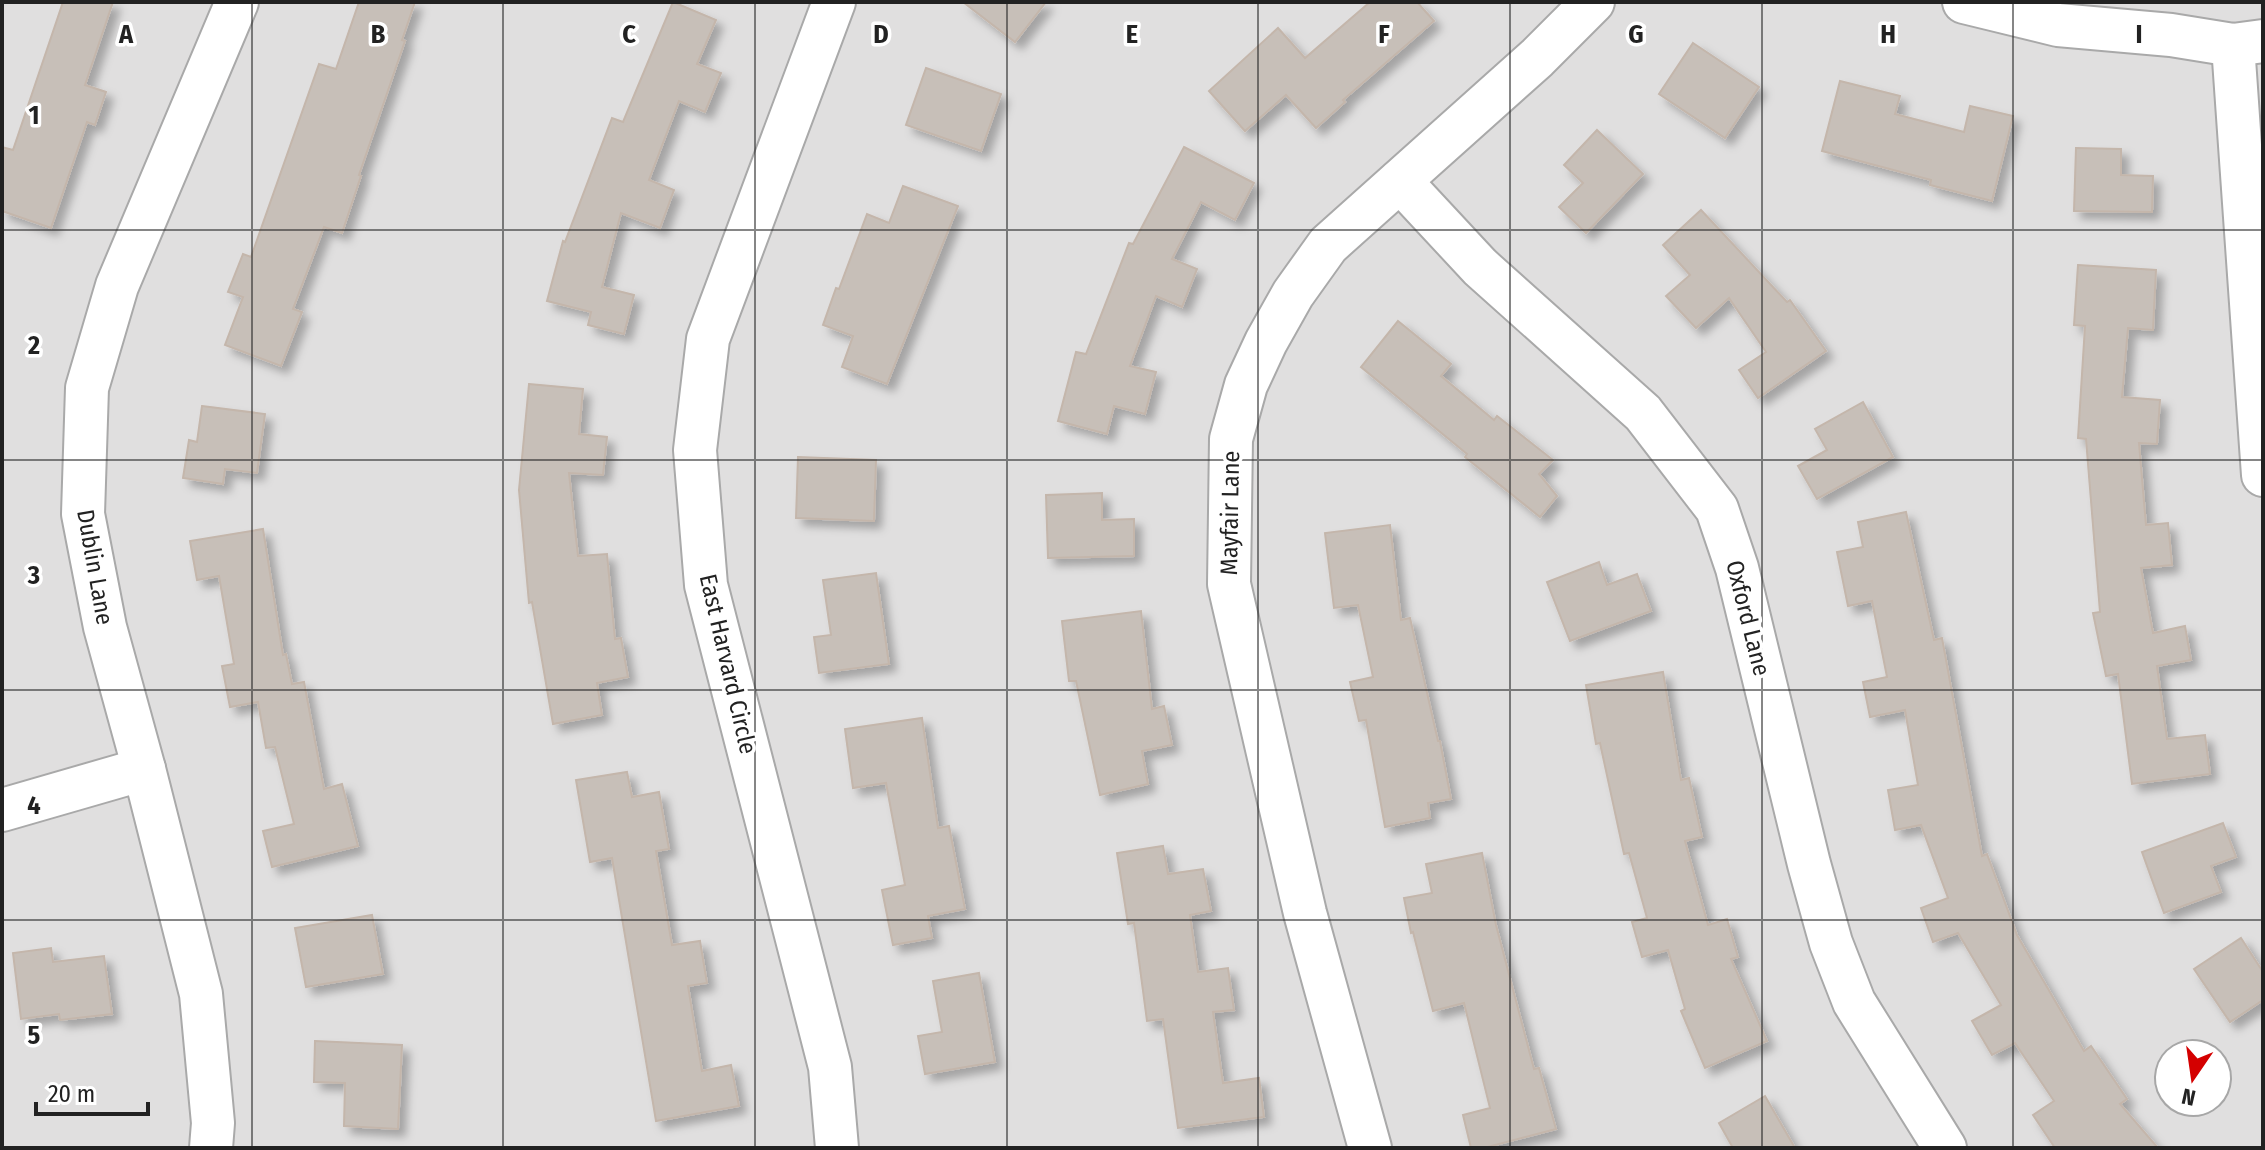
<svg xmlns="http://www.w3.org/2000/svg" width="2265" height="1150" font-family="'Fira Sans Condensed',sans-serif">
	<style>
		.residential { fill: #e0dfdf; fill-rule: evenodd }
		.building { fill: #c7bfb8; stroke: #c4b6ab; stroke-width: 2; filter: url(#shadow) }
		.lines { fill: none; stroke-linecap: round; stroke-linejoin: round }
		.minor-casing { stroke: #a9a9a9; stroke-width: 46 }
		.minor { stroke: #fff; stroke-width: 42 }
		.grid { fill: none; stroke: #222; stroke-width: 2; stroke-opacity: 0.55 }
		.labels { text-anchor: middle; stroke-width: 7; stroke-linejoin: round; paint-order: stroke }
		.street-label { font-size: 24px; fill: #222; stroke: #fff }
		.grid-label { font-size: 26px; text-anchor: middle; font-weight: bold; fill: #222; stroke: #fff; stroke-width: 7; stroke-linejoin: round; paint-order: stroke }
	</style>
	<defs>
		<filter id="shadow"><feDropShadow dx="7" dy="7" stdDeviation="4" flood-color="#0004"/></filter>
	</defs>
	<rect width="100%" height="100%" fill="#f2efe9"/>
	<!-- residential -->
	<path class="residential" d="M2,2h2261v1146h-2261zM2169,1054h48v48h-48z"/>
	<!-- building -->
	<g class="building">
		<polygon points="63,2 113,2 85,85 106,92 95,125 87,122 51,228 2,211 2,147 13,150"/>
		<polygon points="359,2 415,2 402,40 405,41 359,175 361,176 342,233 324,227 293,309 302,312 281,366 225,345 243,297 228,292 243,254 251,257 319,64 336,69"/>
		<polygon points="673,2 716,20 697,64 721,73 705,112 679,101 649,180 674,190 660,228 621,213 602,287 634,295 624,334 588,325 591,312 547,301 563,241 565,242 612,118 623,122"/>
		<polygon points="963,2 1046,2 1015,42"/>
		<polygon points="1370,2 1417,2 1434,21 1343,100 1345,102 1316,128 1286,95 1245,131 1209,91 1278,28 1305,58"/>
		<polygon points="1693,43 1759,87 1725,138 1659,94"/>
		<polygon points="926,68 1001,94 981,151 906,125"/>
		<polygon points="1840,81 1900,96 1895,114 1964,132 1970,106 2013,116 1992,201 1930,185 1931,180 1822,151"/>
		<polygon points="1597,130 1643,174 1586,233 1559,207 1583,183 1564,165"/>
		<polygon points="1184,147 1254,183 1235,220 1201,202 1172,259 1197,269 1182,307 1156,296 1130,366 1156,372 1145,414 1114,406 1107,434 1058,421 1076,352 1086,354 1129,243 1133,244"/>
		<polygon points="2076,148 2121,149 2121,175 2153,176 2152,212 2074,211"/>
		<polygon points="903,186 958,206 887,384 842,367 853,336 823,325 836,288 839,289 867,214 889,223"/>
		<polygon points="1701,210 1787,302 1790,300 1826,351 1758,398 1739,370 1766,352 1729,298 1696,328 1666,296 1690,275 1663,245"/>
		<polygon points="2078,265 2156,270 2153,330 2128,328 2122,397 2160,400 2157,444 2139,443 2146,525 2168,523 2172,565 2141,568 2153,633 2185,626 2191,660 2157,666 2167,739 2205,735 2210,774 2132,784 2118,674 2106,676 2093,613 2100,612 2086,439 2078,438 2085,326 2074,325"/>
		<polygon points="1398,321 1451,364 1441,376 1494,420 1497,416 1553,460 1539,474 1557,496 1540,517 1465,457 1467,454 1361,367"/>
		<polygon points="529,384 583,389 579,434 607,437 603,475 569,473 578,556 607,554 615,639 621,638 628,677 597,683 602,715 553,724 532,602 529,603 519,490"/>
		<polygon points="1863,402 1893,457 1817,499 1798,466 1827,450 1815,429"/>
		<polygon points="202,406 265,414 257,473 225,469 223,484 183,478 189,440 197,442"/>
		<polygon points="798,457 876,460 874,521 796,518"/>
		<polygon points="1102,493 1102,520 1134,519 1134,556 1048,558 1046,495"/>
		<polygon points="1906,512 1934,640 1942,638 1982,856 1987,854 2017,935 2084,1051 2091,1046 2127,1099 2120,1104 2158,1148 2055,1148 2033,1115 2054,1101 2015,1043 1992,1055 1972,1021 2001,1005 1958,933 1933,942 1921,908 1948,898 1921,825 1895,830 1888,790 1918,785 1905,710 1870,717 1863,682 1887,677 1872,601 1848,606 1837,552 1863,547 1858,522"/>
		<polygon points="1390,525 1401,620 1410,618 1438,741 1440,741 1451,799 1428,803 1430,818 1385,827 1366,720 1359,721 1350,682 1373,677 1358,605 1334,608 1325,533"/>
		<polygon points="263,529 283,655 286,654 292,684 304,682 324,789 342,784 358,846 272,867 263,831 294,824 275,747 266,748 258,702 230,707 222,666 234,664 219,576 197,580 190,541"/>
		<polygon points="1599,562 1607,585 1637,574 1651,611 1570,641 1547,582"/>
		<polygon points="876,573 889,664 819,673 814,637 831,635 823,580"/>
		<polygon points="1141,611 1152,709 1164,706 1172,745 1142,751 1148,784 1100,795 1076,681 1069,681 1062,621"/>
		<polygon points="1663,672 1681,780 1689,778 1702,837 1685,841 1708,925 1727,919 1738,957 1731,959 1767,1041 1705,1068 1681,1011 1685,1009 1668,950 1642,957 1632,922 1647,918 1629,853 1624,854 1600,743 1596,744 1586,685"/>
		<polygon points="922,718 938,828 949,826 965,909 928,916 932,938 893,945 882,890 905,885 886,783 853,788 845,729"/>
		<polygon points="627,772 632,797 659,792 669,849 656,851 672,945 700,941 707,983 688,986 702,1071 731,1065 739,1106 656,1121 612,858 590,862 576,780"/>
		<polygon points="2223,823 2236,857 2211,866 2221,892 2164,913 2142,852"/>
		<polygon points="1163,846 1168,874 1203,869 1211,911 1190,915 1198,972 1228,968 1234,1010 1213,1012 1223,1083 1259,1078 1264,1117 1178,1128 1163,1019 1147,1021 1134,923 1128,924 1117,853"/>
		<polygon points="1482,853 1496,925 1534,1069 1539,1068 1556,1129 1484,1148 1471,1148 1463,1115 1490,1108 1464,1003 1433,1011 1413,932 1411,933 1404,898 1432,893 1426,864"/>
		<polygon points="372,915 383,974 306,987 295,928"/>
		<polygon points="2241,938 2263,972 2263,1000 2230,1022 2194,969"/>
		<polygon points="51,948 53,962 104,956 112,1014 60,1020 59,1014 21,1019 13,953"/>
		<polygon points="979,973 995,1062 925,1074 918,1036 942,1032 933,981"/>
		<polygon points="315,1041 402,1045 398,1129 344,1126 345,1083 314,1082"/>
		<polygon points="1765,1096 1795,1148 1733,1148 1719,1123"/>
	</g>
	<g class="lines">
		<!-- minor casing -->
		<g class="minor-casing">
			<g id="minor">
				<polyline points="834,2 708,339 695,450 706,585 830,1067 837,1148"/>
				<polyline points="1964,2 2058,25 2171,35 2233,45 2263,41"/>
				<polyline points="2233,45 2263,475"/>
				<polyline points="1400,181 1480,267 1643,413 1717,509 1737,568 1809,864 1831,943 1854,1002 1945,1148"/>
				<polyline points="2,810 144,769"/>
				<polyline points="211,1148 213,1123 201,994 144,769 105,627 83,514 87,388 117,286 237,2"/>
				<polyline points="1370,1148 1305,913 1229,584 1231,439 1246,385 1266,342 1293,294 1328,245 1537,58 1593,2"/>
			</g>
		</g>
		<!-- minor -->
		<use href="#minor" class="minor"/>
	</g>
	<!-- grid -->
	<path class="grid" d="M252,2v1146M503,2v1146M755,2v1146M1007,2v1146M1258,2v1146M1510,2v1146M1762,2v1146M2013,2v1146M2,230h2261M2,460h2261M2,690h2261M2,920h2261"/>
	<g class="labels">
		<!-- street labels -->
		<g class="street-label">
			<text transform="translate(1230 513) rotate(-89)" y="8">Mayfair Lane</text>
			<text transform="translate(95 567) rotate(80)" y="8">Dublin Lane</text>
			<text transform="translate(1748 618) rotate(76)" y="8">Oxford Lane</text>
			<text transform="translate(728 664) rotate(77)" y="8">East Harvard Circle</text>
		</g>
	</g>
	<g class="grid-label">
		<text x="126" y="43">A</text>
		<text x="378" y="43">B</text>
		<text x="629" y="43">C</text>
		<text x="881" y="43">D</text>
		<text x="1132" y="43">E</text>
		<text x="1384" y="43">F</text>
		<text x="1636" y="43">G</text>
		<text x="1888" y="43">H</text>
		<text x="2139" y="43">I</text>
		<text x="34" y="124">1</text>
		<text x="34" y="354">2</text>
		<text x="34" y="584">3</text>
		<text x="34" y="814">4</text>
		<text x="34" y="1044">5</text>
	</g>
	<!-- border -->
	<rect width="2265" height="1150" fill="none" stroke="#222222" stroke-width="8"/>
	<!-- north arrow -->
	<g transform="translate(2193 1078) rotate(193)"><circle r="38" fill="#ffffff" stroke="#a7a7a7" stroke-width="2"/>
	<path d="M0-6L14 30L0 20L-14 30Z" fill="#d40000"/>
	<text y="-12" font-size="22" font-weight="bold" text-anchor="middle" fill="#222222">N</text>
	</g>
	<!-- scale -->
	<path d="M36 1102v12h112v-12" fill="none" stroke="#222222" stroke-width="4"/>
	<text x="48" y="1102" font-size="24" fill="#222222" stroke="#ffffff" stroke-width="6" paint-order="stroke">20 m</text>
</svg>
